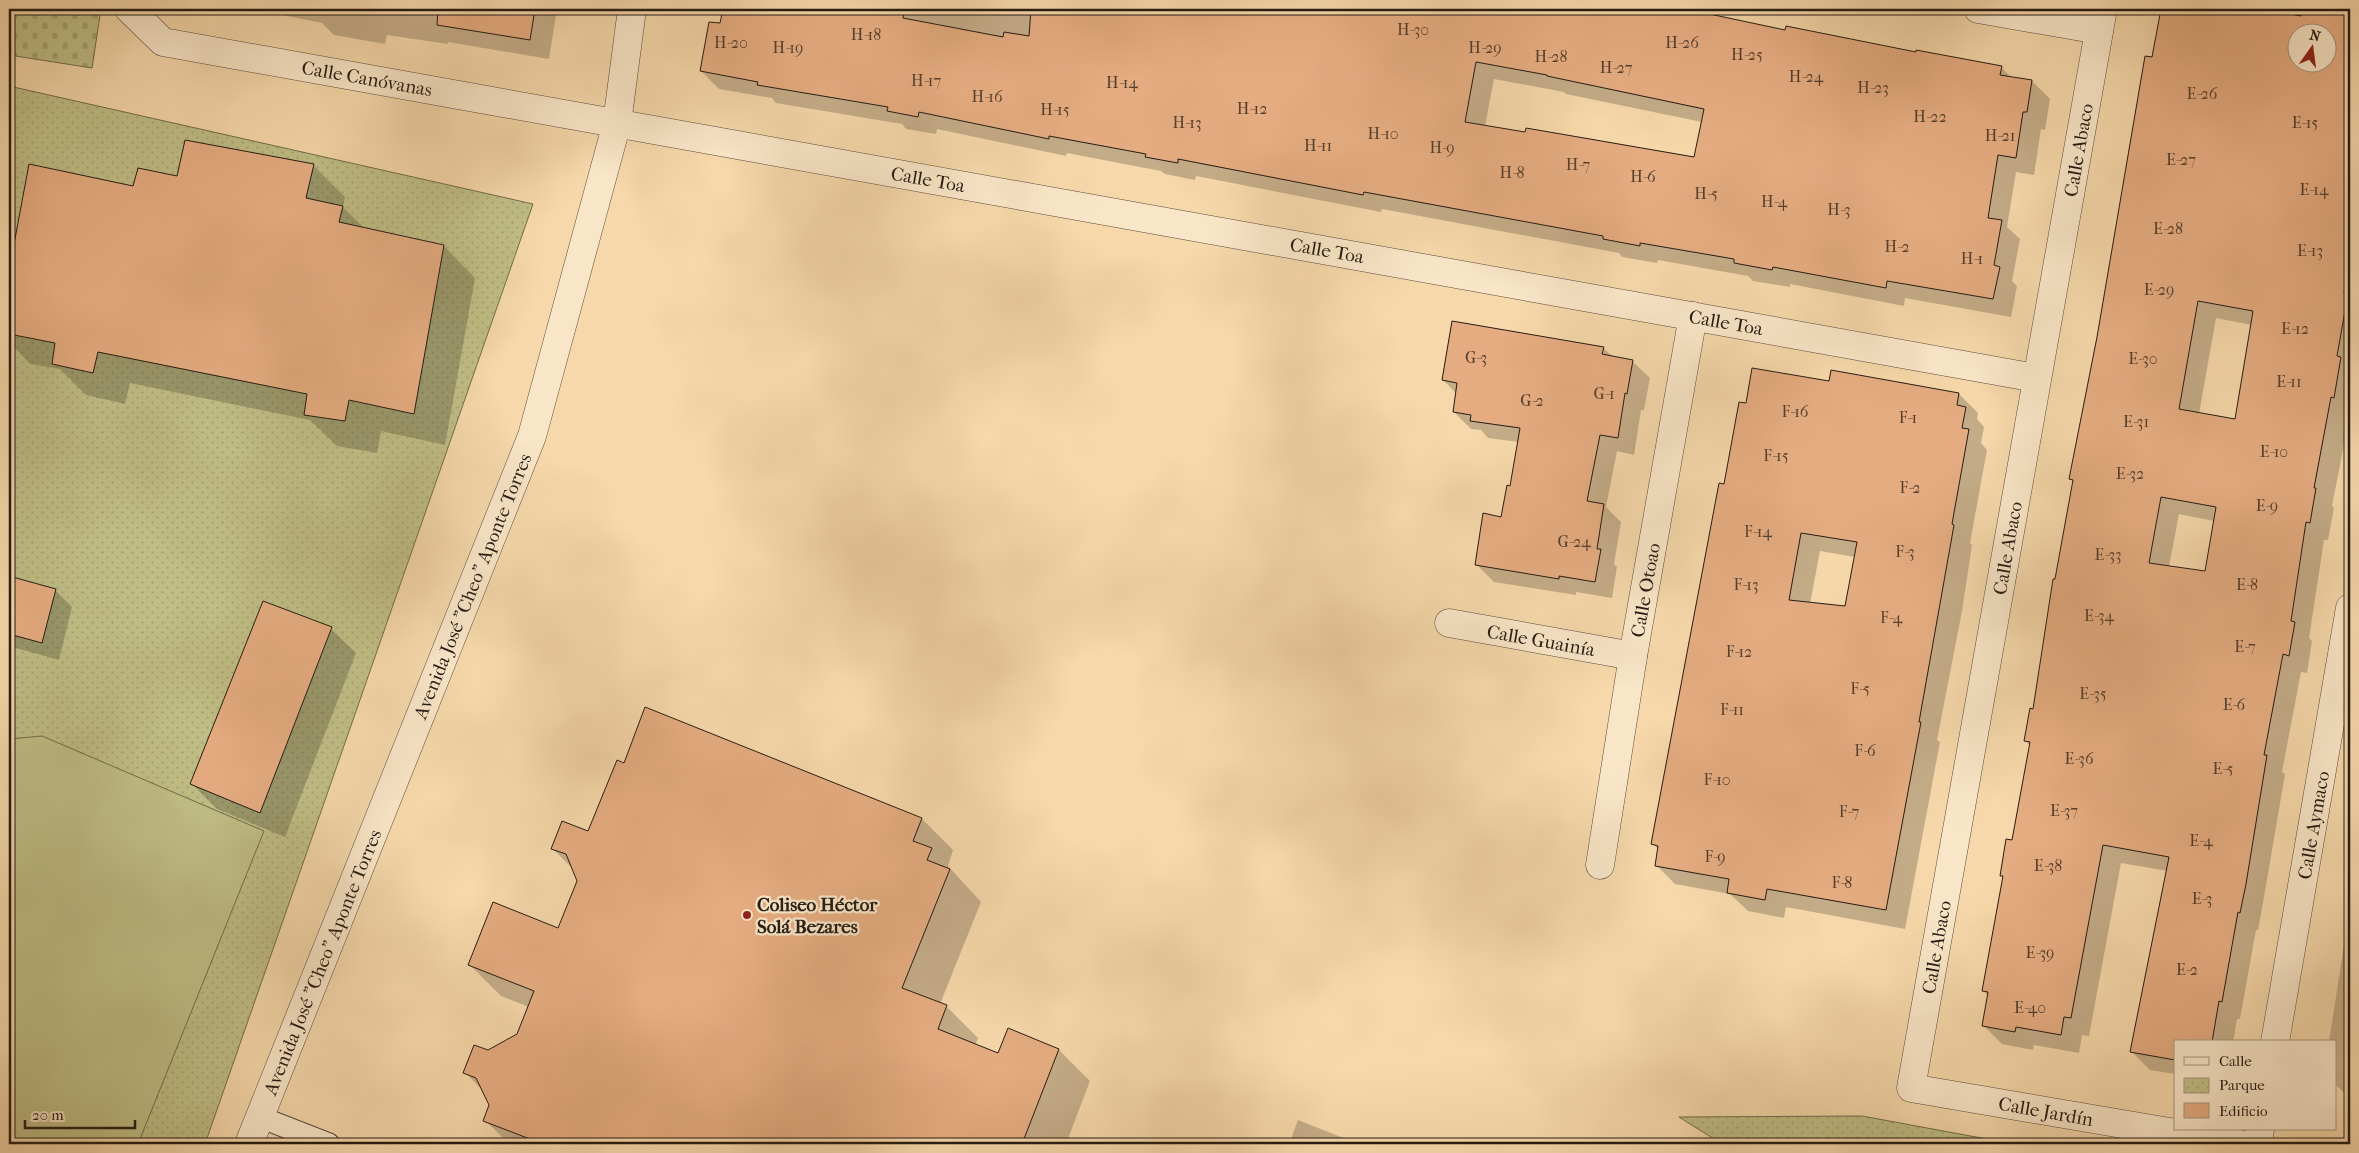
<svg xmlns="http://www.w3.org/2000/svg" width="2359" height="1153" font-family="'IM FELL French Canon',serif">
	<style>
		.cemetery { fill: url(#cemetery-stones); stroke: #726c4c }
		.park { fill: url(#park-dots); stroke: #726c4c }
		.pitch { fill: #c0be86; stroke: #726c4c }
		.shadow { fill: #0003; fill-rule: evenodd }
		.building { fill: #e5ac81; stroke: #251b13; fill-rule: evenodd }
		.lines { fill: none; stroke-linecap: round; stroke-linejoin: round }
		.service-casing { stroke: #594a39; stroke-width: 23 }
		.minor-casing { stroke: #594a39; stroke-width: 29 }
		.tertiary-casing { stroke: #594a39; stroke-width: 29 }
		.service { stroke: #f9e6c8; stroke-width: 21 }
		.minor { stroke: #f9e6c8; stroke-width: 28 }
		.tertiary { stroke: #f9e6c8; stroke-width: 28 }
		.poi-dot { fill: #8f2418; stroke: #f9e6c8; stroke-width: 2 }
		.labels { text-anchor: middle; stroke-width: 4.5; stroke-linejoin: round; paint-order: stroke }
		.number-label { font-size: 16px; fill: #553f2e }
		.street-label { font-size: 19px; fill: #251b13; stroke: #f9e6c8 }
		.poi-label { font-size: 19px; font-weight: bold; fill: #251b13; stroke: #f9e6c8; text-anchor: start }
	</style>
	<defs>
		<pattern id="cemetery-stones" width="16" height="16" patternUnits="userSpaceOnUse" patternTransform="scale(1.25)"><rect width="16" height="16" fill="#c0be86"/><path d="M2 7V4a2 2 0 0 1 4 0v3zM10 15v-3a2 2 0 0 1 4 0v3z" fill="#a5a373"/></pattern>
		<pattern id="park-dots" width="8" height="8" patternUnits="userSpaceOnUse" patternTransform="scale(1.25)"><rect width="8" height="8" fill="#c0be86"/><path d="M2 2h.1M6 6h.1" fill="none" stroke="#a5a373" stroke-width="1.8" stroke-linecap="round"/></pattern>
	</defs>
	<rect width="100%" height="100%" fill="#f6d8aa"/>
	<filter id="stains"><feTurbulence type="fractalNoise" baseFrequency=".004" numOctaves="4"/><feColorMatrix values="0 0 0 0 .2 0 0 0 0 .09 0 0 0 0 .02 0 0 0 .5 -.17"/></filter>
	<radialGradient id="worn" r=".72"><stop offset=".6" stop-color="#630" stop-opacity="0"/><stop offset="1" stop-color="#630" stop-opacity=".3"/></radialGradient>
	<!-- cemetery -->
	<polygon class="cemetery" points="9,9 101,9 92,68 9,55"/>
	<!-- park -->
	<g class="park">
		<polygon points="9,86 533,204 205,1144 9,1144"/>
		<polygon points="1862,1116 2014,1144 1722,1144 1679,1117"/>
	</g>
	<!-- pitch -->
	<polygon class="pitch" points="42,736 264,831 138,1144 9,1144 9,739"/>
	<!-- shadow -->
	<g class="shadow">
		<polygon points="253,9 557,9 549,59 448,42 448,44 387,35 385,44 334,35 322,23"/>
		<path d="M724,9h952l110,23 215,35 11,11 20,3 18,18 -5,31 -4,-1 -7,46 -18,-3 -9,55 13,12 -8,42 5,5 -6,31 -106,-19 -1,8 -114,-22v3l-37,-6 -5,-5 -90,-16 -1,3 -35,-6 -3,-4 -237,-44 -1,3 -185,-36 -1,4 -30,-6 -4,-3 -94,-18 -1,3 -129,-27 -1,5 -30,-5 -4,-5 -126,-21 -4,-5 -53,-9 -18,-18 20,-46zM1494,79l70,13 2,2 136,28 -7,36 -210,-32z"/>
		<path d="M2162,9h188v405l-18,92 2,2 -6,32h-4l-15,98 3,3 -5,32 -6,-1 -19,100 3,2 -22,129 -5,27h-2l-16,89h-3l-4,23h-58v32l-25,-4 -19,-19 37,-180 -47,-8 -32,173 -7,-1 -3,18 -45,-8 -1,5 -31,-6 -18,-18 4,-30 -5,-6 21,-112 -3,-3 12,-34 17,-95 -5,-6 9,-30 40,-227 -4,-5zM2296,32h30v30h-30zM2216,318l36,7 -16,96 -37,-7zM2179,514l35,7 -8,52 -37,-6z"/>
		<polygon points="313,165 345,197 343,207 364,228 444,246 475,278 445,445 381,431 377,453 337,446 310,420 130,383 125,404 86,395 60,369 30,364 9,342 9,277 30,166 134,187 178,178"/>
		<polygon points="1603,348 1613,357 1632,361 1650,378 1644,410 1641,410 1634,455 1617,451 1606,507 1621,522 1614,564 1617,567 1612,598 1576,592 1576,595 1494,582 1477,565 1502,518 1511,487 1519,442 1488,438 1481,430 1471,429 1454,412 1457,394 1443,380"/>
		<path d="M1830,382l129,12 19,19 -1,6 7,8 -3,16 6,7 -17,93 2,2 -10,66 -25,129 3,2 -35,187 -119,-22 -2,11 -36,-7 -18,-17 -55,-10 -19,-19 3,-15 -6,-6 72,-358 22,-81zM1820,551l35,6 -9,51 -36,-4z"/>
		<polygon points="9,577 55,590 72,607 59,660 9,646"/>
		<polygon points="331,629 356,653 285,837 217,809 192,784"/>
		<polygon points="624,764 922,819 953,850 948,866 981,902 940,1004 946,1006 978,1038 975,1046 999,1055 1059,1050 1090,1081 1066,1144 509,1144 485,1120 491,1105 485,1093 465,1072 488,1051 518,1035 529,1007 501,996 469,964 558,930 578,881 573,869 552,848 589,832"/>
		<polygon points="2350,906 2350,1099 2335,1084 2335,1042 2329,1042"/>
		<polygon points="1298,1120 1359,1144 1289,1144"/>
	</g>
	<!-- building -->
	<g class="building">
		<polygon points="438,9 535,9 530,40 437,25"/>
		<path d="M723,9h87l26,4 1,-4h68l-2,9 100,19 1,-5 25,4 2,-27h655l99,21 1,-4 130,26v-2l86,16 -2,9 32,5 -5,32h-4l-7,46 -18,-3 -10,63 14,2 -8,45 6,2 -7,32 -106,-18 -1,7 -113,-21 -1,3 -38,-7v-4l-94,-16v3l-37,-7v-3l-239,-44 -1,3 -185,-36v4l-33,-6 1,-3 -97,-18v3l-130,-27 -1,5 -31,-6 1,-4 -131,-22 1,-3 -58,-11 9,-49 11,1zM1476,62l71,13v1l157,33 -10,48 -168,-29 -1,4 -60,-10z"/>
		<path d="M2161,9h103l37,7 1,-7h48v245l-6,40h4l-11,62 4,1 -7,41 -3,-1 -17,91h2l-6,35 -4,-1 -15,99 4,1 -6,34 -6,-2 -19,101h3l-21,129 -6,29 -2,-1 -16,90 -3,-1 -7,41h-37v18l-45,-8 39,-195 -66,-12 -32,173 -7,-1 -3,18 -45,-8 -1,5 -33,-6 6,-34 -6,-1 21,-115h-3l6,-37 6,1 18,-98 -6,-1 6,-33 3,1 20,-130h2l18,-99 -4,-1 28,-142 48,-281 7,1zM2296,32h30v30h-30zM2198,301l55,10 -18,108 -56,-10zM2161,497l55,10 -11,64 -56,-8z"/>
		<polygon points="185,140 314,164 306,198 343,206 339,222 444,245 414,414 349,400 345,421 304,415 307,394 98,352 93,373 52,364 55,343 9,334 9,271 29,164 133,186 138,168 177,176"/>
		<polygon points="1452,321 1604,347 1602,354 1633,360 1627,394 1625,393 1618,438 1600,435 1587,501 1604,504 1597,549 1601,549 1595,582 1559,576 1559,579 1475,565 1483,513 1501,517 1507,485 1510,486 1520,428 1470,421 1471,415 1453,412 1457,383 1442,380"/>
		<path d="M1752,368l77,13 2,-11 128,23 -2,12 9,2 -4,21 7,1 -17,95 2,1 -35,197h2l-35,188 -119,-21 -2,11 -38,-7 2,-14 -74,-13 3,-20 -7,-2 68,-361 5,1 15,-82 7,1zM1801,533l56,9 -12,64 -56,-6z"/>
		<polygon points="9,576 56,589 42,643 9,634"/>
		<polygon points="263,601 332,627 260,813 190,784"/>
		<polygon points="645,707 922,818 913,841 932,848 927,860 950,869 902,988 947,1005 938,1029 998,1053 1008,1028 1059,1049 1022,1144 543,1144 483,1121 489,1105 476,1078 463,1073 474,1045 488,1050 517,1034 534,991 468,965 493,902 558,928 577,881 566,854 551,849 562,821 588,831 617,760 624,763"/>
	</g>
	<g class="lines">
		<!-- service casing -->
		<g class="service-casing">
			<polyline id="service" points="260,1117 329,1144"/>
		</g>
		<!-- minor casing -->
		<g class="minor-casing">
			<g id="minor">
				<polyline points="129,9 163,42 2036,378"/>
				<polyline points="1978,9 2099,30"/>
				<polyline points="2103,9 1911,1088 2240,1144"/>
				<polyline points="1449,623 1633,656"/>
				<polyline points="1600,865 1633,656 1693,316"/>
				<polyline points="2275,1042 2350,608"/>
				<polyline points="2258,1144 2260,1129"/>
			</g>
		</g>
		<!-- tertiary casing -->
		<g class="tertiary-casing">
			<polyline id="tertiary" points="249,1144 532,436 617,123 632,9"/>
		</g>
		<!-- service -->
		<use href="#service" class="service"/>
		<!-- minor -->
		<use href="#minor" class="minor"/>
		<!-- tertiary -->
		<use href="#tertiary" class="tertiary"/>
	</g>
	<!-- markers -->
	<circle class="poi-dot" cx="747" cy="915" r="5"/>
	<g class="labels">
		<!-- number labels -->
		<g class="number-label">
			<text x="1413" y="35">H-30</text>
			<text x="866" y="40">H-18</text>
			<text x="731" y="48">H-20</text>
			<text x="1682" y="48">H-26</text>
			<text x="788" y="53">H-19</text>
			<text x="1485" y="53">H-29</text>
			<text x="1747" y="60">H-25</text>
			<text x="1551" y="62">H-28</text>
			<text x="1616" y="73">H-27</text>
			<text x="1806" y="82">H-24</text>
			<text x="926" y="86">H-17</text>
			<text x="1122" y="88">H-14</text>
			<text x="1873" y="93">H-23</text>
			<text x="2202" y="99">E-26</text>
			<text x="987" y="102">H-16</text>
			<text x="1252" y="114">H-12</text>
			<text x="1055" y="115">H-15</text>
			<text x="1930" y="122">H-22</text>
			<text x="1187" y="128">H-13</text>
			<text x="2305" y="128">E-15</text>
			<text x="1383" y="139">H-10</text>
			<text x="2000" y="141">H-21</text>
			<text x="1318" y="151">H-11</text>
			<text x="1442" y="153">H-9</text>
			<text x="2181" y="165">E-27</text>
			<text x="1578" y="170">H-7</text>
			<text x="1512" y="178">H-8</text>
			<text x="1643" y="182">H-6</text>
			<text x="2314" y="195">E-14</text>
			<text x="1706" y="199">H-5</text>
			<text x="1774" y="207">H-4</text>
			<text x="1839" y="215">H-3</text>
			<text x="2168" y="234">E-28</text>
			<text x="1897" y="252">H-2</text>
			<text x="2310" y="256">E-13</text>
			<text x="1972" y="264">H-1</text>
			<text x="2159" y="295">E-29</text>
			<text x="2295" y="334">E-12</text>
			<text x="1476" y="363">G-3</text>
			<text x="2143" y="364">E-30</text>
			<text x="2289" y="387">E-11</text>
			<text x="1604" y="399">G-1</text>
			<text x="1532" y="406">G-2</text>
			<text x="1795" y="417">F-16</text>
			<text x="1908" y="423">F-1</text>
			<text x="2136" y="427">E-31</text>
			<text x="2274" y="457">E-10</text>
			<text x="1776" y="461">F-15</text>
			<text x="2130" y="479">E-32</text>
			<text x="1910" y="493">F-2</text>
			<text x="2267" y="511">E-9</text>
			<text x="1758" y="537">F-14</text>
			<text x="1574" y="547">G-24</text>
			<text x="1905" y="557">F-3</text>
			<text x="2108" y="560">E-33</text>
			<text x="1746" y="590">F-13</text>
			<text x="2247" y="590">E-8</text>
			<text x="2099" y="621">E-34</text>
			<text x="1891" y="623">F-4</text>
			<text x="2245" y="652">E-7</text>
			<text x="1739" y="657">F-12</text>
			<text x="1860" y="694">F-5</text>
			<text x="2093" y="699">E-35</text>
			<text x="2234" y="710">E-6</text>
			<text x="1732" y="715">F-11</text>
			<text x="1865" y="756">F-6</text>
			<text x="2079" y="764">E-36</text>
			<text x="2223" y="774">E-5</text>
			<text x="1717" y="785">F-10</text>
			<text x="2064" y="816">E-37</text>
			<text x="1849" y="817">F-7</text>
			<text x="2201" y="846">E-4</text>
			<text x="1715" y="862">F-9</text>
			<text x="2048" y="871">E-38</text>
			<text x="1842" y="888">F-8</text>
			<text x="2202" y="904">E-3</text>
			<text x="2040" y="958">E-39</text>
			<text x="2187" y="975">E-2</text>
			<text x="2030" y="1013">E-40</text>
		</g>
		<!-- street labels -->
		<g class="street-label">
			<text transform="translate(367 78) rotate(10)" y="7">Calle Canóvanas</text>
			<text transform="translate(2078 150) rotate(-80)" y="7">Calle Abaco</text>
			<text transform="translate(928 179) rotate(10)" y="7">Calle Toa</text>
			<text transform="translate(1327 250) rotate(10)" y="7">Calle Toa</text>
			<text transform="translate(1726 322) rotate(10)" y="7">Calle Toa</text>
			<text transform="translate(2007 548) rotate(-80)" y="7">Calle Abaco</text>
			<text transform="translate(472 586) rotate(-68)" y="7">Avenida José "Cheo" Aponte Torres</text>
			<text transform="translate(1645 590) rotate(-80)" y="7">Calle Otoao</text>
			<text transform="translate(1541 640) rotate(10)" y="7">Calle Guainía</text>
			<text transform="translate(2313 825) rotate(-80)" y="7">Calle Aymaco</text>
			<text transform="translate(1936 947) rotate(-80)" y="7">Calle Abaco</text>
			<text transform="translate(322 962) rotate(-68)" y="7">Avenida José "Cheo" Aponte Torres</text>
			<text transform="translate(2046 1111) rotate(10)" y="7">Calle Jardín</text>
		</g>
		<!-- poi labels -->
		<g class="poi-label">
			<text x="757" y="911">Coliseo Héctor<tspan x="757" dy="22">Solá Bezares</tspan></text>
		</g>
	</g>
	<!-- margin -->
	<rect width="2359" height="1153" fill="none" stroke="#f6d8aa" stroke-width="30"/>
	<rect x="10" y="10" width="2339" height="1133" fill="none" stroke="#251b13" stroke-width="2.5"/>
	<rect x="15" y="15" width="2329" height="1123" fill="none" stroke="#251b13"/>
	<!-- legend -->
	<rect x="2174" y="1040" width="162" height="90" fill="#f9e6c8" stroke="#a49580"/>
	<rect x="2184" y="1057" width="25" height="8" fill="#f9e6c8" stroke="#a49580"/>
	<text x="2219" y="1066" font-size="15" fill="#251b13">Calle</text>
	<rect x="2184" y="1078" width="25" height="15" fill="url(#park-dots)" stroke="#a49580"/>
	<text x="2219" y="1090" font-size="15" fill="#251b13">Parque</text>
	<rect x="2184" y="1103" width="25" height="15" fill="#e5ac81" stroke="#a49580"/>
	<text x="2219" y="1116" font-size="15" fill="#251b13">Edificio</text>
	<!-- north arrow -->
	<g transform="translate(2312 48) rotate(14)"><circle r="24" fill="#f9e6c8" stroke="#a49580"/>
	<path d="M0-4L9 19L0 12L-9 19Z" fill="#8f2418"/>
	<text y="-8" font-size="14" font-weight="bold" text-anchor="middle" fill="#251b13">N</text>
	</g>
	<!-- scale -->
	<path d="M25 1120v8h110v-8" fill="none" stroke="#251b13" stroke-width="2.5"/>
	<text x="32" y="1120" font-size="15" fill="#251b13" stroke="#f9e6c8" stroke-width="4" paint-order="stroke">20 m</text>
	<rect width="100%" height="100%" filter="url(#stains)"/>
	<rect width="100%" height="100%" fill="url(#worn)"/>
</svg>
